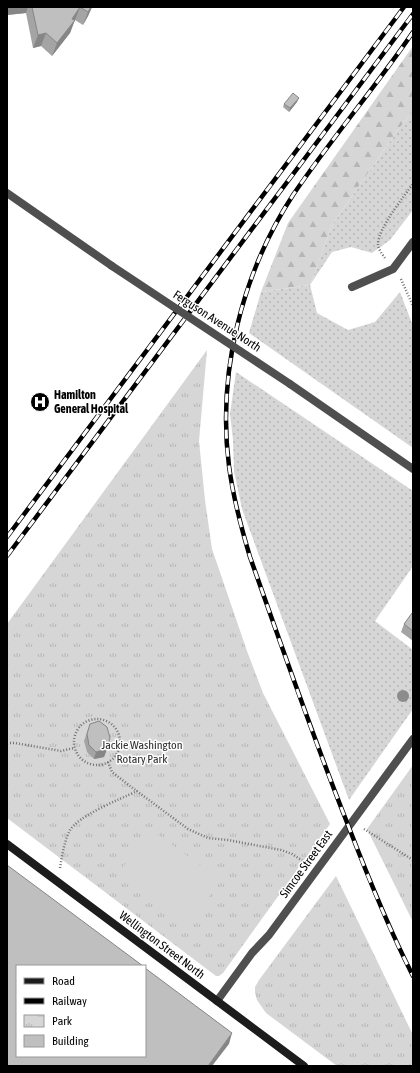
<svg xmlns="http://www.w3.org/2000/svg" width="420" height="1073" font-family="'Asap Condensed',sans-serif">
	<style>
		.grass { fill: url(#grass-dots) }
		.forest { fill: url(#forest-firs) }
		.park { fill: url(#park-tufts) }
		.pitch { fill: #d6d6d6 }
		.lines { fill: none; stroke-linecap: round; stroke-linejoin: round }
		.path { stroke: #717171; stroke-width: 2.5; stroke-dasharray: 1 2; stroke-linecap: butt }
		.street { stroke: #4f4f4f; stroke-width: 8 }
		.secondary { stroke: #1c1c1c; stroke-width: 8 }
		.rail-casing { stroke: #000; stroke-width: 4.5 }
		.rail { stroke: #fff; stroke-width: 3; stroke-dasharray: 9; stroke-linecap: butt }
		.street-bridge { stroke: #4f4f4f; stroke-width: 8 }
		.tree { fill: #8c8c8c }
		.wall { fill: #a4a4a4 }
		.shaded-wall { fill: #868686 }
		.building { fill: #bfbfbf; stroke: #868686 }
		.labels { text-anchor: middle; stroke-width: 3; stroke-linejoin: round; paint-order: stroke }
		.street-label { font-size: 12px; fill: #000; stroke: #fff }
		.poi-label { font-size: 12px; font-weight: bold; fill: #000; stroke: #fff; text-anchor: start }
		.park-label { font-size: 12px; fill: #2d2d2d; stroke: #fff }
	</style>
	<defs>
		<pattern id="grass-dots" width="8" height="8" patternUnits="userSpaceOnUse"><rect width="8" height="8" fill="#d6d6d6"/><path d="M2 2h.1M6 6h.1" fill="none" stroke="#b6b6b6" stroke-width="1.8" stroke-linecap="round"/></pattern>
		<pattern id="forest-firs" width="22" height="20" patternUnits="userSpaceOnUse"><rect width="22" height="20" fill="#d6d6d6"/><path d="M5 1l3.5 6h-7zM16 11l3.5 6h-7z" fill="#b6b6b6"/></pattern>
		<pattern id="park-tufts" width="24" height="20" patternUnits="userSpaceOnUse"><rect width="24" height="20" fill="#d6d6d6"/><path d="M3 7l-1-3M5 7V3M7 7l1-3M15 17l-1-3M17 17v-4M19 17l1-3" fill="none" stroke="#b6b6b6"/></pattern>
	</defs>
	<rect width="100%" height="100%" fill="#fff"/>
	<!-- grass -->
	<g class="grass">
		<polygon points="413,111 413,210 390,240 372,253 351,247 332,252 310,285 317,313 348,330 375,322 400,292 413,326 413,448 249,333 261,292 310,285 332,225 397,131"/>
		<polygon points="236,372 413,491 413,566 375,621 413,650 413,709 349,800 242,509 234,471 233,440 230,414"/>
	</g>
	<!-- forest -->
	<polygon class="forest" points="413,46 413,111 397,131 332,225 310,285 261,292 288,223"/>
	<!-- park -->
	<g class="park">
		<polygon points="207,350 199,441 205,500 212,549 247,651 263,693 330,824 223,973 219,976 216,976 7,818 7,624"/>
		<polygon points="413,765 413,922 367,829"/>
		<polygon points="336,876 413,1035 413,1066 337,1066 266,1013 257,1000 255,993 255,987 259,980"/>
	</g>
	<!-- pitch -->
	<polygon class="pitch" points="150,829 221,880 189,924 119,873"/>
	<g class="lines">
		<!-- path -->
		<g class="path">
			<path d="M385,258c-3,-4 -7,-9 -7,-14 0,-15 26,-48 35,-60"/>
			<polyline points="401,279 413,306"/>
			<circle cx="97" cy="742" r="23"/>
			<polyline points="7,743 15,743 61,751 74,748"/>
			<polyline points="108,762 112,772 130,786 188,829 208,838 228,840 281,850 292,854 306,863"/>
			<polyline points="364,829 413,860"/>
			<path d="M60,868c2,-12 4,-25 9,-36 7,-16 52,-33 68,-41"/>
		</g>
		<!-- street -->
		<g class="street">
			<polyline points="7,193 112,266"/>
			<polyline points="352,287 393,269 413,242"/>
			<polyline points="290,384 413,469"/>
			<polyline points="217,1001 252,953 269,935 413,739"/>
		</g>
		<!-- secondary -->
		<polyline class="secondary" points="7,844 304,1066"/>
		<!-- rail casing -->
		<g class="rail-casing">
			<g id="rail">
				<path d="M413,32c-38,56 -82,107 -120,163 -51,78 -76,178 -64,271 4,31 12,61 21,91 32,90 63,180 98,268 20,52 40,102 65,151"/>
				<polyline points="7,537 404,7"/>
				<polyline points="7,556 413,14"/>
			</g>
		</g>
		<!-- rail -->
		<use href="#rail" class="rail"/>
		<!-- street-bridge -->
		<polyline class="street-bridge" points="112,266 290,384"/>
	</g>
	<!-- trees -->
	<circle class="tree" cx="403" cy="696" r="6"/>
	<!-- wall -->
	<g class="wall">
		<polygon points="7,7 92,7 88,16 83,25 75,20 74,22 70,33 52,56 41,46 33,48 26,13 7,15"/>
		<polygon points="297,102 289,112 283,107 284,104"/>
		<polygon points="413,613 413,641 401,632 404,624"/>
		<polygon points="90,724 107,749 104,757 94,759 87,752 84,741"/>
	</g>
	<!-- shaded-wall -->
	<g class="shaded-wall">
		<polygon points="7,7 28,7 26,13 7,15"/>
		<polygon points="80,7 70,33 52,56 57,43 72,19"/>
		<polygon points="91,7 92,7 88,16 83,25 88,12"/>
		<polygon points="46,33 41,46 33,48 38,35"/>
		<polygon points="299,98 297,102 289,112 290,108"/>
		<polygon points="107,749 104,757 94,759 96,752"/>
		<polygon points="232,1033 229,1044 212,1066 208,1066"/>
	</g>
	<!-- building -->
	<g class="building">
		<polygon points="32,7 80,7 72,19 75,20 57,43 46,33 38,35"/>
		<polygon points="80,7 91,7 88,12"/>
		<polygon points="293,93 299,98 290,108 284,104"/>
		<polygon points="412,613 413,613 413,631 404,624"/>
		<polygon points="99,721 107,727 110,738 107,749 96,752 89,745 87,734 90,724"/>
		<polygon points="7,865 143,966 17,966 17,1056 145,1056 145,968 232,1033 208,1066 7,1066"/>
	</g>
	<!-- icons -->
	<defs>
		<g id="hospital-disc" transform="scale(1)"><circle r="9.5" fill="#000" stroke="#fff"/><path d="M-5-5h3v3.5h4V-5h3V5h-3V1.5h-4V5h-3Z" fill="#fff"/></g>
	</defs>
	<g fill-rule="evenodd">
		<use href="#hospital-disc" x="40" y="402"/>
	</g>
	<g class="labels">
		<!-- street labels -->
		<g class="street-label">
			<text transform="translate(217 321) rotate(33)" y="4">Ferguson Avenue North</text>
			<text transform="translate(306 864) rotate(-54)" y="4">Simcoe Street East</text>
			<text transform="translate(162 945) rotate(37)" y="4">Wellington Street North</text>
		</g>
		<!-- poi labels -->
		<g class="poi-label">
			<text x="54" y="399">Hamilton<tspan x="54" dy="14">General Hospital</tspan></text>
		</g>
		<!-- park labels -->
		<g class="park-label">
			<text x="142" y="749">Jackie Washington<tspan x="142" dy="14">Rotary Park</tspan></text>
		</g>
	</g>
	<!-- border -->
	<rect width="420" height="1073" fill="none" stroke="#000000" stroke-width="16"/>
	<!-- legend -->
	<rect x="16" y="965" width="130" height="92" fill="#ffffff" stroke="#999999"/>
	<rect x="24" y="978" width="20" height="6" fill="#1c1c1c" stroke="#999999"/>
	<text x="52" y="985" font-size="12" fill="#000000">Road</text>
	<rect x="24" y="998" width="20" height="6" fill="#000000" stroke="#999999"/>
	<text x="52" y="1005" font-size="12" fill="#000000">Railway</text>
	<rect x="24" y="1015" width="20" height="12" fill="url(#park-tufts)" stroke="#999999"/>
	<text x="52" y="1025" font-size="12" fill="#000000">Park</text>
	<rect x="24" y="1035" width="20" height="12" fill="#bfbfbf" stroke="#999999"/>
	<text x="52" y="1045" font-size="12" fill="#000000">Building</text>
</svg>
